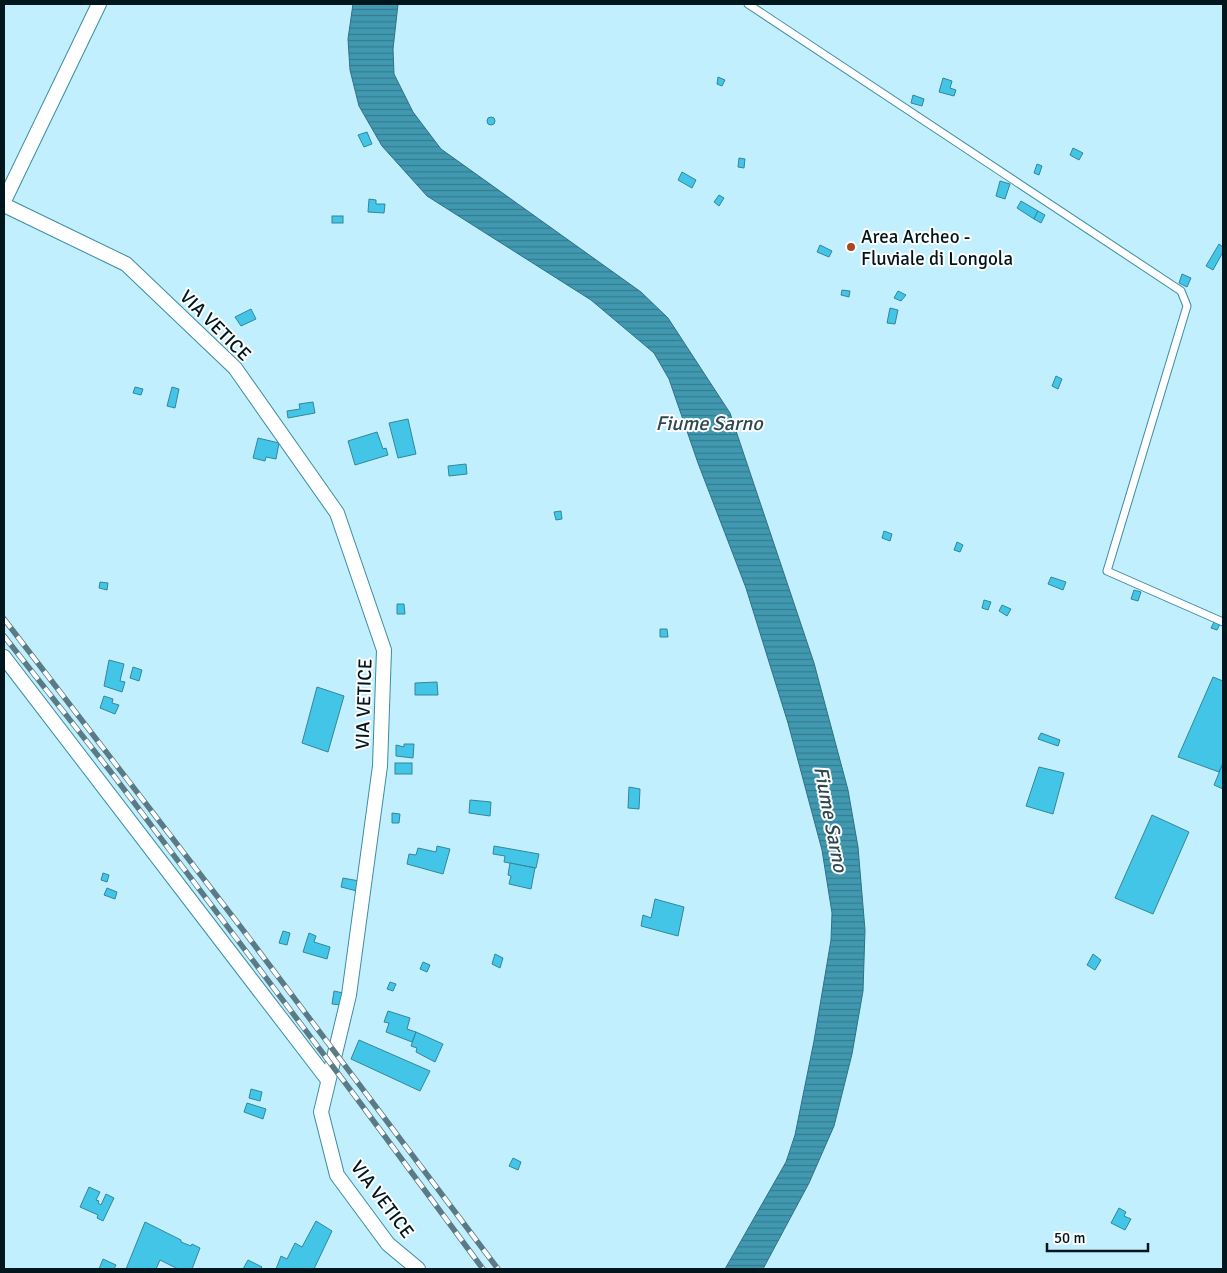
<svg xmlns="http://www.w3.org/2000/svg" width="1227" height="1273" font-family="Signika,sans-serif">
	<style>
		.water { fill: url(#water-rules); stroke: #2e7285 }
		.building { fill: #42c5e6; stroke: #34869c }
		.lines { fill: none; stroke-linecap: round; stroke-linejoin: round }
		.lane-casing { stroke: #3b8ca2; stroke-width: 9 }
		.street-casing { stroke: #3b8ca2; stroke-width: 16 }
		.lane { stroke: #fff; stroke-width: 7 }
		.street { stroke: #fff; stroke-width: 14 }
		.rail-casing { stroke: #5a7b86; stroke-width: 5.5 }
		.rail { stroke: #fff; stroke-width: 4; stroke-dasharray: 11; stroke-linecap: butt }
		.poi-dot { fill: #ac4522; stroke: #fff; stroke-width: 2 }
		.labels { text-anchor: middle; stroke-width: 4; stroke-linejoin: round; paint-order: stroke }
		.poi-label { font-size: 19px; fill: #00161d; stroke: #fff; text-anchor: start }
		.street-label { font-size: 19px; fill: #00161d; stroke: #fff }
		.water-label { font-size: 20px; font-style: italic; fill: #2d4850; stroke: #fff }
	</style>
	<defs>
		<pattern id="water-rules" width="6" height="5" patternUnits="userSpaceOnUse" patternTransform="scale(1.25)"><rect width="6" height="5" fill="#4199b1"/><path d="M0 2.5h6" fill="none" stroke="#347c8f"/></pattern>
	</defs>
	<rect width="100%" height="100%" fill="#c1effd"/>
	<!-- water -->
	<polygon class="water" points="353,4 398,4 393,49 394,74 413,112 441,149 641,292 668,318 730,413 814,663 848,790 858,847 865,930 863,991 852,1054 834,1126 809,1183 763,1269 725,1269 786,1162 795,1135 814,1041 831,940 832,913 822,850 788,723 746,588 698,463 669,379 654,353 591,300 427,196 382,146 359,106 350,70 348,39"/>
	<!-- building -->
	<g class="building">
		<polygon points="718,77 725,80 722,86 717,84"/>
		<polygon points="943,78 952,81 950,88 956,90 954,96 939,92"/>
		<polygon points="913,95 924,99 922,106 911,103"/>
		<circle cx="491" cy="121" r="4"/>
		<polygon points="367,132 372,144 364,147 358,135"/>
		<polygon points="1073,148 1083,153 1079,160 1070,155"/>
		<polygon points="739,158 745,159 744,168 738,167"/>
		<polygon points="1037,164 1042,166 1039,175 1034,173"/>
		<polygon points="682,172 696,180 692,188 678,180"/>
		<polygon points="1000,181 1010,184 1005,199 996,196"/>
		<polygon points="719,195 724,198 719,206 714,202"/>
		<polygon points="369,199 376,200 376,204 385,204 384,213 368,212"/>
		<polygon points="1021,201 1038,211 1034,219 1017,208"/>
		<polygon points="1038,211 1045,215 1041,223 1034,219"/>
		<rect x="332" y="216" width="11" height="7"/>
		<polygon points="1219,244 1223,247 1223,252 1213,270 1206,266"/>
		<polygon points="820,245 832,251 829,257 817,252"/>
		<polygon points="1182,274 1191,278 1187,287 1179,283"/>
		<polygon points="842,290 850,291 849,297 841,295"/>
		<polygon points="898,291 906,295 901,301 894,298"/>
		<polygon points="890,308 898,310 895,324 887,323"/>
		<polygon points="251,309 256,319 241,326 235,317"/>
		<polygon points="1056,376 1062,379 1058,389 1052,386"/>
		<polygon points="135,387 143,389 141,395 133,393"/>
		<polygon points="172,387 179,389 175,408 167,406"/>
		<polygon points="313,402 315,413 288,418 287,411 300,409 299,404"/>
		<polygon points="408,419 416,454 398,458 389,423"/>
		<polygon points="377,432 383,449 386,448 388,455 355,465 348,441"/>
		<polygon points="258,438 279,443 276,459 266,457 265,461 253,458"/>
		<polygon points="466,464 467,474 449,476 448,466"/>
		<polygon points="561,511 562,519 556,520 554,512"/>
		<polygon points="884,531 892,534 890,541 882,538"/>
		<polygon points="957,542 963,545 960,552 954,550"/>
		<polygon points="1051,577 1066,582 1063,590 1048,584"/>
		<polygon points="100,582 108,583 107,590 99,588"/>
		<polygon points="1134,590 1141,592 1138,601 1131,599"/>
		<polygon points="984,600 991,602 988,610 982,608"/>
		<polygon points="397,604 404,604 405,614 397,614"/>
		<polygon points="1002,605 1011,609 1007,616 999,611"/>
		<polygon points="1214,622 1220,624 1217,630 1211,628"/>
		<polygon points="660,629 667,629 668,637 660,637"/>
		<polygon points="109,660 124,664 120,681 125,682 122,692 104,686"/>
		<polygon points="133,667 142,670 139,681 130,678"/>
		<polygon points="1213,677 1223,681 1223,763 1219,772 1178,757"/>
		<polygon points="437,682 438,695 415,695 415,683"/>
		<polygon points="317,687 344,696 328,752 302,743"/>
		<polygon points="104,696 113,699 112,703 119,705 115,714 100,708"/>
		<polygon points="1041,733 1060,740 1058,746 1038,739"/>
		<polygon points="404,744 414,744 413,758 396,756 396,745 404,747"/>
		<rect x="395" y="763" width="17" height="11"/>
		<polygon points="1223,763 1223,789 1214,785"/>
		<polygon points="1039,767 1064,773 1053,814 1026,806"/>
		<polygon points="629,787 640,789 639,809 628,808"/>
		<polygon points="470,800 491,802 490,816 469,813"/>
		<polygon points="392,813 400,814 399,823 392,823"/>
		<polygon points="1152,815 1189,832 1153,914 1115,898"/>
		<polygon points="437,846 450,849 443,874 407,864 409,854 416,855 418,848 436,852"/>
		<polygon points="494,846 539,854 536,868 504,862 505,856 493,854"/>
		<polygon points="510,863 535,868 531,889 509,884 511,876 508,875"/>
		<polygon points="103,873 109,875 107,882 101,880"/>
		<polygon points="343,878 359,881 357,891 341,887"/>
		<polygon points="107,888 117,892 115,899 104,895"/>
		<polygon points="655,899 684,907 678,936 641,926 643,915 651,918"/>
		<polygon points="283,931 290,933 287,945 279,943"/>
		<polygon points="309,933 316,936 314,942 330,947 327,959 303,952"/>
		<polygon points="495,954 503,958 500,968 492,964"/>
		<polygon points="1093,954 1101,960 1095,970 1087,965"/>
		<polygon points="423,962 430,965 427,972 420,969"/>
		<polygon points="390,982 396,984 393,991 387,989"/>
		<polygon points="334,991 343,993 341,1005 332,1004"/>
		<polygon points="388,1011 410,1018 407,1029 416,1032 412,1042 386,1032 389,1023 384,1022"/>
		<polygon points="416,1032 443,1044 435,1062 416,1052 417,1048 411,1046"/>
		<polygon points="359,1040 430,1071 420,1091 351,1059"/>
		<polygon points="251,1089 262,1092 260,1101 249,1098"/>
		<polygon points="247,1103 266,1109 263,1119 244,1112"/>
		<polygon points="513,1158 521,1162 518,1170 509,1166"/>
		<polygon points="89,1187 100,1192 96,1200 99,1201 98,1203 101,1205 106,1194 114,1198 103,1221 97,1218 98,1215 80,1207"/>
		<polygon points="1119,1208 1126,1212 1124,1216 1131,1219 1125,1230 1111,1223"/>
		<polygon points="316,1221 332,1231 314,1269 276,1269 281,1256 287,1259 295,1243 302,1247"/>
		<polygon points="145,1222 181,1240 181,1242 191,1246 192,1244 200,1248 192,1269 178,1269 160,1260 156,1269 126,1269"/>
		<polygon points="103,1259 116,1265 114,1269 99,1269"/>
		<polygon points="248,1260 262,1267 260,1269 243,1269"/>
	</g>
	<g class="lines">
		<!-- lane casing -->
		<g class="lane-casing">
			<polyline id="lane" points="748,4 1181,291 1187,306 1107,571 1223,622"/>
		</g>
		<!-- street casing -->
		<g class="street-casing">
			<g id="street">
				<polyline points="4,201 99,4"/>
				<polyline points="4,205 126,264 235,368 337,513 384,650 380,766 349,995 321,1112 337,1175 388,1244 418,1269"/>
				<polyline points="4,657 328,1080"/>
			</g>
		</g>
		<!-- lane -->
		<use href="#lane" class="lane"/>
		<!-- street -->
		<use href="#street" class="street"/>
		<!-- rail casing -->
		<g class="rail-casing">
			<g id="rail">
				<polyline points="4,619 243,930 498,1269"/>
				<polyline points="4,636 114,776 355,1096 483,1269"/>
			</g>
		</g>
		<!-- rail -->
		<use href="#rail" class="rail"/>
	</g>
	<!-- markers -->
	<circle class="poi-dot" cx="851" cy="247" r="5"/>
	<g class="labels">
		<!-- poi labels -->
		<g class="poi-label">
			<text x="861" y="243">Area Archeo -<tspan x="861" dy="22">Fluviale di Longola</tspan></text>
		</g>
		<!-- street labels -->
		<g class="street-label">
			<text transform="translate(216 325) rotate(45)" y="7">VIA VETICE</text>
			<text transform="translate(363 704) rotate(-88)" y="7">VIA VETICE</text>
			<text transform="translate(383 1199) rotate(53)" y="7">VIA VETICE</text>
		</g>
		<!-- water labels -->
		<g class="water-label">
			<text x="709" y="430">Fiume Sarno</text>
			<text transform="translate(831 819) rotate(79)" y="7">Fiume Sarno</text>
		</g>
	</g>
	<!-- border -->
	<rect width="1227" height="1273" fill="none" stroke="#00161d" stroke-width="10"/>
	<!-- scale -->
	<path d="M1047 1243v8h101v-8" fill="none" stroke="#00161d" stroke-width="2.5"/>
	<text x="1054" y="1243" font-size="15" fill="#00161d" stroke="#ffffff" stroke-width="4" paint-order="stroke">50 m</text>
</svg>
